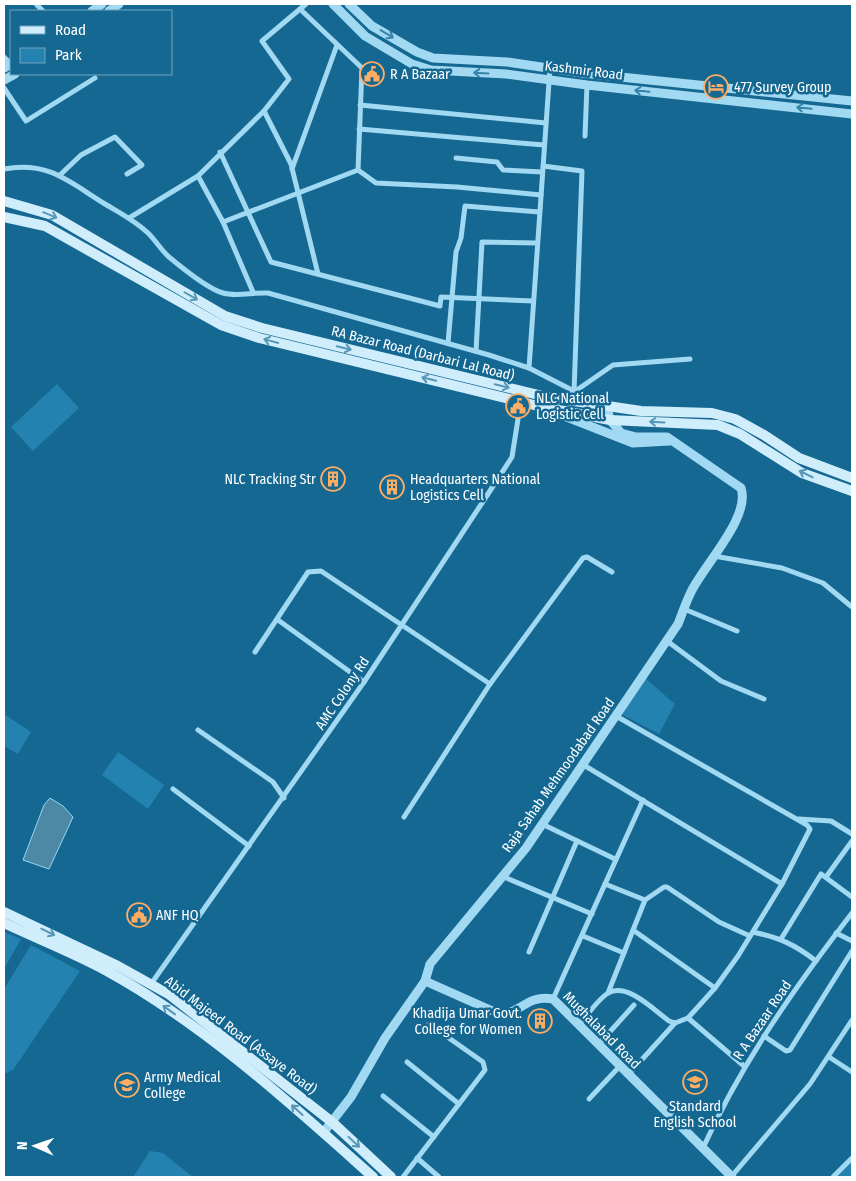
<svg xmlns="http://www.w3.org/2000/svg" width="856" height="1181" font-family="'Fira Sans Condensed',sans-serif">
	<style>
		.green { fill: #2382af }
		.water { fill: #4d89a5; stroke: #93d7f5 }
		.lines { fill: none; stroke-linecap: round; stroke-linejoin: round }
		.minor { stroke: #a1d8f2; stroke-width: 5 }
		.tertiary { stroke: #a1d8f2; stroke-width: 9 }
		.secondary { stroke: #d0edfc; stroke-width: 10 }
		.oneway { stroke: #3784aa }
		.oneway2 { stroke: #5697b7 }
		.labels { text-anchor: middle; stroke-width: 5; stroke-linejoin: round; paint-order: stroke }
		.street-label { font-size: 14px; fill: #fff; stroke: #146892 }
		.poi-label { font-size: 14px; fill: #fff; stroke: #146892; text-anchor: start }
	</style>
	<rect width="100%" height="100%" fill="#146892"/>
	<!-- green -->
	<g class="green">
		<polygon points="57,384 79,408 33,451 11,427"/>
		<polygon points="645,678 675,704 659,734 621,714"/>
		<polygon points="4,714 31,732 18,754 4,746"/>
		<polygon points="118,752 164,785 148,809 102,775"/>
		<polygon points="4,932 21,939 4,969"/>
		<polygon points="31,945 80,971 13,1070 4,1074 4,989"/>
		<polygon points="150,1151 163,1153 193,1177 133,1177"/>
		<polygon points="852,1160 852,1177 834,1177"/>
	</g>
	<!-- water -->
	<polygon class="water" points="50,798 63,806 73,817 49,869 23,860 44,805"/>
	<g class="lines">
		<!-- minor -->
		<g class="minor">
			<polyline points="36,4 43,11"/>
			<polyline points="4,57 11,64"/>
			<polyline points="550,68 529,368 570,389 583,401"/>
			<polyline points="4,88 26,121 95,78"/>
			<polyline points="360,105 546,123"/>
			<polyline points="264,111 291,164 318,274"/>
			<polyline points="359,129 544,145"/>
			<polyline points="585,136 587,85"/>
			<polyline points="220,152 271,262 440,306 441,297 533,301"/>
			<polyline points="456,158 497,162 503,170 542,172"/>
			<polyline points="543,166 582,171 574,392"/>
			<path d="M4,169c45,-8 65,13 101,35 15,9 31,17 44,30 7,7 12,16 20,23 12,10 39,32 54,36 14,4 30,-1 45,0l221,62 40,13"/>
			<polyline points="292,169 337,45"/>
			<polyline points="358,170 376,183 457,187 541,195"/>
			<polyline points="60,175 81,155 115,137 142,165 127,174"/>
			<polyline points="198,176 223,222 253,292"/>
			<polyline points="129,218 198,176 264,111 289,79 262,41 306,4"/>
			<polyline points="223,222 358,170 362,68 300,9"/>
			<polyline points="448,343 456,252 461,238 465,206 539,212"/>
			<polyline points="476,351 482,242 537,243"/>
			<polyline points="574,392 613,365 690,359"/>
			<polyline points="714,556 782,568 823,583 852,607"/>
			<polyline points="684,609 737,631"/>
			<polyline points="278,620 364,682"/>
			<polyline points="667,641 721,681 764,699"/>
			<polyline points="255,652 308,572 321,571 490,684"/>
			<polyline points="198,730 273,782 284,798"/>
			<polyline points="582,764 782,884"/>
			<polyline points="173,789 249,846"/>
			<polyline points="404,817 490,684 583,558 587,557 612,572"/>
			<polyline points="799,819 831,821 852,834"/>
			<polyline points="542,824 615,859"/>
			<polyline points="504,877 592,914"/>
			<polyline points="826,877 852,841"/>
			<polyline points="605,884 645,900"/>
			<polyline points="633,930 715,988"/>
			<path d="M753,932c27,6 41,12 63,29"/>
			<polyline points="836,933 852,941"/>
			<polyline points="583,936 624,953"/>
			<polyline points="781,939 821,874 852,897"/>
			<polyline points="529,952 577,841"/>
			<polyline points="151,984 364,682 484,500 512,457 521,400"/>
			<polyline points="608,993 645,900 664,887 667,887 719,922 750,936"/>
			<polyline points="553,999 643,800"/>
			<polyline points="688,1018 744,1066"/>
			<path d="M579,1025c8,-9 18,-25 29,-32 19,-11 46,17 61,28l6,2 13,-5 27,-30 23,-32 44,-72 28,-55 -3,-4 -191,-109"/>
			<polyline points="764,1036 786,1051 790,1050 852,951"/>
			<polyline points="598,1045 634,1005"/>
			<polyline points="829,1057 852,1072"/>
			<polyline points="407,1062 459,1104"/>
			<polyline points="628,1075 675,1023"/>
			<polyline points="383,1096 434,1137"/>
			<polyline points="589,1099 619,1067"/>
			<path d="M703,1148c39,-86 92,-161 149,-235"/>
			<polyline points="417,1158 439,1177"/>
			<polyline points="403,1177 485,1070 483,1062 429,1024"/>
			<polyline points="731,1177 810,1084 852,1020"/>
			<polyline points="833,1177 852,1158"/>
		</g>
		<!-- tertiary -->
		<g class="tertiary">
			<polyline points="333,4 365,36 412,64 431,70 506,74 587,85 852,114"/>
			<polyline points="349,4 372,26 417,52 433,58 507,62 582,73 852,101"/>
			<polyline points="92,11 102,4"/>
			<polyline points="109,11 119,4"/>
			<polyline points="4,68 11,64"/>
			<polyline points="4,80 15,74"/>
			<polyline points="554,412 633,443 670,441"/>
			<path d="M425,981l72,32c24,3 28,-19 56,-14l179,178"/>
			<path d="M323,1133l28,-36 34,-59 40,-57 5,-17 96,-116 152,-224c4,-10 8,-22 13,-32 13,-27 60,-75 50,-104l-74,-51h-31l-15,-4 -11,-13 -3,-13"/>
		</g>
		<!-- secondary -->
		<g class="secondary">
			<polyline points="4,201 52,215 225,316 262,328 547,397 641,411 712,413 735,419 764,435 799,458 852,478"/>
			<polyline points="4,217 45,226 221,325 259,338 534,405 610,420 718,425 740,434 802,473 852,491"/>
			<polyline points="4,912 118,966 170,995 332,1122 391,1177"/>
			<path d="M4,923c34,16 70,30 103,48 98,54 183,132 266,206"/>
		</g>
	</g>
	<!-- one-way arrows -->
	<defs><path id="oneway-shaft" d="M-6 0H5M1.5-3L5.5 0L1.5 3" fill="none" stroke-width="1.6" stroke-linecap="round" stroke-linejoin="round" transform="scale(1.25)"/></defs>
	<g class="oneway">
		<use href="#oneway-shaft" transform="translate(387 34) rotate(31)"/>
		<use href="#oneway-shaft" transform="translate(481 73) rotate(-177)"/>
		<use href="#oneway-shaft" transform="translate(642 91) rotate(-174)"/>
		<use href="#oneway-shaft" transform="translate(804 108) rotate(-174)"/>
	</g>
	<g class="oneway2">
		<use href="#oneway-shaft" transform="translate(50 215) rotate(22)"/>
		<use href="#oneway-shaft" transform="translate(191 296) rotate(30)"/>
		<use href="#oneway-shaft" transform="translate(271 341) rotate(-165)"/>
		<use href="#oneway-shaft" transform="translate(344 348) rotate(14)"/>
		<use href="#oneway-shaft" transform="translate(429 379) rotate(-167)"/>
		<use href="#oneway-shaft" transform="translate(502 386) rotate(14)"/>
		<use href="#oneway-shaft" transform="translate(657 422) rotate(-177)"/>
		<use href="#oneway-shaft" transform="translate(806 474) rotate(-154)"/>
		<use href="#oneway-shaft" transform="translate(48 932) rotate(26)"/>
		<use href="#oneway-shaft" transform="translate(169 1010) rotate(-144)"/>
		<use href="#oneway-shaft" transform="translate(297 1110) rotate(-138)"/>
		<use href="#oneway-shaft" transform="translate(354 1142) rotate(43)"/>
	</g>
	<!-- icons -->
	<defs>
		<g id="civic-ring" transform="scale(1.25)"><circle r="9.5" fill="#146892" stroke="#ffad62" stroke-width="1.5"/><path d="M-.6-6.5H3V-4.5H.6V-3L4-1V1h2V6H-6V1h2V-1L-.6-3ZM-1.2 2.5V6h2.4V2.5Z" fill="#ffad62"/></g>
		<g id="hotel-ring" transform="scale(1.25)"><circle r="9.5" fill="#146892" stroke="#ffad62" stroke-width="1.5"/><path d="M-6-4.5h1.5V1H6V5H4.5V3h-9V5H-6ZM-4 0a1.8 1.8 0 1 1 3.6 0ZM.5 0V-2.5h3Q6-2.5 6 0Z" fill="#ffad62"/></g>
		<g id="building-ring" transform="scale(1.25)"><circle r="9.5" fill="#146892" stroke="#ffad62" stroke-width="1.5"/><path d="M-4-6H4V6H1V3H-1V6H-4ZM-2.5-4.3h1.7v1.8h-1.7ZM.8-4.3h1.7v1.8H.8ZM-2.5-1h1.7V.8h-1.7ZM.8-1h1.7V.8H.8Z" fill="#ffad62"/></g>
		<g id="school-ring" transform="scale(1.25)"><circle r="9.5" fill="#146892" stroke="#ffad62" stroke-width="1.5"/><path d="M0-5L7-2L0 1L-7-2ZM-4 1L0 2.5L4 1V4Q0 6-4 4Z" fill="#ffad62"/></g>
		<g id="university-ring" transform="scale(1.25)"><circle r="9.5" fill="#146892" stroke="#ffad62" stroke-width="1.5"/><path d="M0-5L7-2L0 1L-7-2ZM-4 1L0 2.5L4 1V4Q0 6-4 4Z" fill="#ffad62"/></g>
	</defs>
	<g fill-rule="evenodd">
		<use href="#civic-ring" x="372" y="74"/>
		<use href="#hotel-ring" x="716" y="87"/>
		<use href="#civic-ring" x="518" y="406"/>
		<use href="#building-ring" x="333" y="479"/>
		<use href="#building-ring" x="392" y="487"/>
		<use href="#civic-ring" x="139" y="915"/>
		<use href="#building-ring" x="540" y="1021"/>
		<use href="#school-ring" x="695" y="1082"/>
		<use href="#university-ring" x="127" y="1085"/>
	</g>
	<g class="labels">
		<!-- street labels -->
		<g class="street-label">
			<text transform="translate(584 70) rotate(7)" y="5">Kashmir Road</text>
			<text transform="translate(423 353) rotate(14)" y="5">RA Bazar Road (Darbari Lal Road)</text>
			<text transform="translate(342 693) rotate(-56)" y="5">AMC Colony Rd</text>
			<text transform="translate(558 775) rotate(-55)" y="5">Raja Sahab Mehmoodabad Road</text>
			<text transform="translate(762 1020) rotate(-56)" y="5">R A Bazaar Road</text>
			<text transform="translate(602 1030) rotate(45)" y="5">Mughalabad Road</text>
			<text transform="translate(241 1035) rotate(37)" y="5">Abid Majeed Road (Assaye Road)</text>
		</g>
		<!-- poi labels -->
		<g class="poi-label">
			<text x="390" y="79">R A Bazaar</text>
			<text x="734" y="92">477 Survey Group</text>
			<text x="536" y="403">NLC National<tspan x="536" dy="16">Logistic Cell</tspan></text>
			<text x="316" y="484" text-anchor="end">NLC Tracking Str</text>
			<text x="410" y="484">Headquarters National<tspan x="410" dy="16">Logistics Cell</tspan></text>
			<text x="156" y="920">ANF HQ</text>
			<text x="522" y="1018" text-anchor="end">Khadija Umar Govt.<tspan x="522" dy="16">College for Women</tspan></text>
			<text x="144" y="1082">Army Medical<tspan x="144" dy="16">College</tspan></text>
			<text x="695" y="1111" text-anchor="middle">Standard<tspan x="695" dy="16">English School</tspan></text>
		</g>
	</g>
	<!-- border -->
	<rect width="856" height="1181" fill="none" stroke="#ffffff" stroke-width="10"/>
	<!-- legend -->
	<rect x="10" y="10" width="162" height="65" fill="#146892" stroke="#72a4be"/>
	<rect x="20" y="26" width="25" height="8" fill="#d0edfc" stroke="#72a4be"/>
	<text x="55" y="35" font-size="15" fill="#ffffff">Road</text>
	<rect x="20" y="48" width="25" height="15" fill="#2382af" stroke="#72a4be"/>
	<text x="55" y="60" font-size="15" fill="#ffffff">Park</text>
	<!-- north arrow -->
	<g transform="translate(35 1146) rotate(272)" stroke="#146892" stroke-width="4" paint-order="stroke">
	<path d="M0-4L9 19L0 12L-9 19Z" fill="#ffffff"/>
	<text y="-8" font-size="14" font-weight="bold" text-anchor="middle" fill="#ffffff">N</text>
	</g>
</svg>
